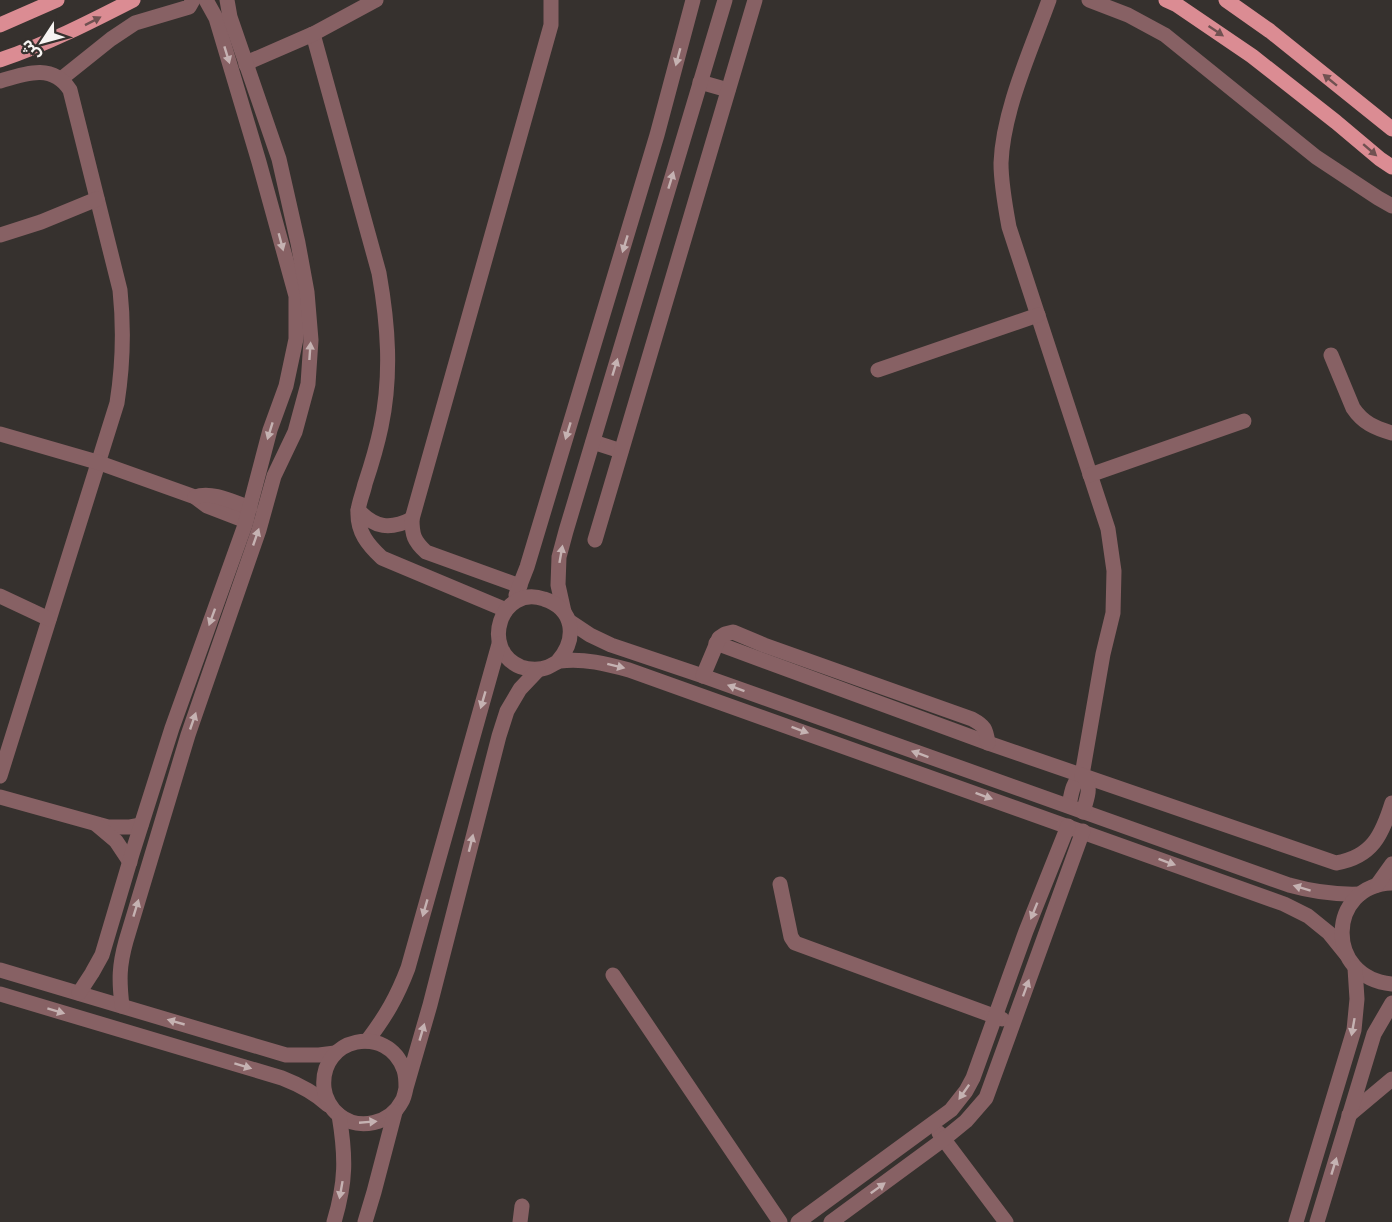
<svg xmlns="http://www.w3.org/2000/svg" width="1392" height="1222" font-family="'Varela Round','Noto Sans Arabic',sans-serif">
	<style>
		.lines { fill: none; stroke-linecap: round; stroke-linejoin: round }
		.minor { stroke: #876164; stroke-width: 15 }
		.major { stroke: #db8c93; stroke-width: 15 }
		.oneway { fill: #705151 }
		.oneway2 { fill: #c5b2b2 }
	</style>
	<rect width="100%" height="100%" fill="#36312e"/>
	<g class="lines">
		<!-- minor -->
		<g class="minor">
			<path d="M1049,0c-18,50 -46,110 -48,163 0,21 4,42 8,64l99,302 6,42 -1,42 -10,41 -21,121c-10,7 -11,21 -13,31"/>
			<polyline points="1089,0 1128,15 1165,35 1316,157 1378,198 1392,206"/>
			<path d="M313,34l66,239c9,51 13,102 2,154 -4,19 -10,39 -16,57 -2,9 -6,18 -7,27 -1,21 10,34 24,47l124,52"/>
			<polyline points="246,65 253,60 313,34 376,0"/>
			<polyline points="61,79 111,39 135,23 189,7 193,0"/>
			<path d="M0,81c26,-8 53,-18 70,9l50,200c4,38 3,75 -3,113l-117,373"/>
			<polyline points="700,82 728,90"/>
			<polyline points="0,235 41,222 97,199"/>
			<path d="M1331,355l22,53c10,15 22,20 39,25"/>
			<polyline points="878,370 1038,315"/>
			<polyline points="0,434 97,462 195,497 207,506 246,521"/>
			<polyline points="593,442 621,451"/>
			<polyline points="1090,475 1244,421"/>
			<path d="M195,497c17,-6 38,5 55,11"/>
			<path d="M358,510c17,18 32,20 54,9"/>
			<polyline points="595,540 755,0"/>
			<path d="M520,586l-94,-34c-12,-11 -14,-17 -14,-33l139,-494v-25"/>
			<polyline points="516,595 527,567 657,135 693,0"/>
			<polyline points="0,596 49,619"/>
			<polyline points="564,612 558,585 559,557 566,531 725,0"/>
			<path d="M569,621l21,14 21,10 92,31 586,209c25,7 45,10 71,9"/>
			<path d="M716,643l272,100 348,120c36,-6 46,-28 56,-60"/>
			<path d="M558,661c19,-22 17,-52 -14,-62 -43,-15 -65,51 -23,68 8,3 20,3 27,0 5,-2 8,-5 12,-6 24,-3 47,3 69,9l655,234 24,12 21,17 17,21"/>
			<path d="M703,676l16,-38 6,-4 8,-2 31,13 208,74c13,7 14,10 16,24"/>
			<path d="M1082,775c11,12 5,22 1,37"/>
			<polyline points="0,797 108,827 130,827 141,825"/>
			<polyline points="97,825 116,841 130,862"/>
			<path d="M1392,883c-65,2 -68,95 0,101"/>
			<polyline points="780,884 791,937 795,943 1002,1019"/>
			<polyline points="1377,885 1392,864"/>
			<polyline points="0,970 286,1055 319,1055 335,1053"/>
			<polyline points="613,975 780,1222"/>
			<polyline points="79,993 92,973 102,955 132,854 172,728 245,525 270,430 286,386 296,339 296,296 259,162 216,18 206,0"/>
			<path d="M0,994l282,84c18,7 32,14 46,27"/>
			<path d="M122,1006c-3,-26 -3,-40 4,-65l62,-206 71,-205 15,-54 21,-44 13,-48 3,-44 -4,-48 -9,-49 -19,-84 -49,-142 -3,-17"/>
			<path d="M367,1041c19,-25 30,-44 41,-73l91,-324"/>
			<path d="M406,1088c0,-5 0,-12 -2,-18 -16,-47 -85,-33 -80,18 1,10 7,21 15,27 20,16 51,9 63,-14 2,-3 3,-8 4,-13l24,-83 69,-269 8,-25 13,-22 18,-19"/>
			<polyline points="1349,1115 1392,1079"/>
			<polyline points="939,1133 1006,1222"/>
			<path d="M334,1222c12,-40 12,-65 5,-107"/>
			<polyline points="365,1222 374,1192 395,1112"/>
			<polyline points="520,1222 522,1206"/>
			<polyline points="798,1222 951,1110 966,1091 973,1078 1026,931 1068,826"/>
			<polyline points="831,1222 944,1139 966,1121 986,1098 1083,831"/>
			<polyline points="1296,1222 1354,1030 1357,999 1355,968"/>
			<polyline points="1317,1222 1374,1034 1392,1003"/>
		</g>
		<!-- major -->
		<g class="major">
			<polyline points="1166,0 1177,5 1252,56 1336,122 1380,159 1392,167"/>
			<polyline points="1226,0 1270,31 1392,129"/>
			<polyline points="0,25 57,0"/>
			<path d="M0,60c47,-16 90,-38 133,-60"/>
		</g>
	</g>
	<!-- one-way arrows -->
	<defs><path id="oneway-solid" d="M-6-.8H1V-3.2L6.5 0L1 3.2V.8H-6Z" transform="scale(1.5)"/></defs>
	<g class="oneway">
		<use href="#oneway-solid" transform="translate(93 21) rotate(-27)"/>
		<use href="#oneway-solid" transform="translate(1216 31) rotate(34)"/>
		<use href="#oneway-solid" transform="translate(1330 80) rotate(-141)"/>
		<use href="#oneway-solid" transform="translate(1370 150) rotate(41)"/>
	</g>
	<g class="oneway2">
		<use href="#oneway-solid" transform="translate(227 55) rotate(73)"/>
		<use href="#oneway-solid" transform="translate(678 57) rotate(105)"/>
		<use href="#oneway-solid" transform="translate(671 180) rotate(-73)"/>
		<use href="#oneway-solid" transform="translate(281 242) rotate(75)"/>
		<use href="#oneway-solid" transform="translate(625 244) rotate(107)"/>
		<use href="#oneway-solid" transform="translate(310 351) rotate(-86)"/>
		<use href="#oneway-solid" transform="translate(615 367) rotate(-73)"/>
		<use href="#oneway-solid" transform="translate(270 431) rotate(107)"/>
		<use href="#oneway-solid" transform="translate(568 431) rotate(107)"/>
		<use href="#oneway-solid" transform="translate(256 537) rotate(-71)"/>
		<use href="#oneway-solid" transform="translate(561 554) rotate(-80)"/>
		<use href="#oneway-solid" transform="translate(212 617) rotate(110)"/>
		<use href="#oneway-solid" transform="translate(616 666) rotate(14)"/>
		<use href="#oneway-solid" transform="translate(736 688) rotate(-160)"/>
		<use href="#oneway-solid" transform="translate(483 700) rotate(106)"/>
		<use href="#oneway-solid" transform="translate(193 721) rotate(-71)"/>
		<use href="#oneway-solid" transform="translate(800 730) rotate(20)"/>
		<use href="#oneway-solid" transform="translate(920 754) rotate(-160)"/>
		<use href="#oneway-solid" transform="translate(984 796) rotate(20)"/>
		<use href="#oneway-solid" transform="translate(471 843) rotate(-76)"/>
		<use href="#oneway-solid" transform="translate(1167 862) rotate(20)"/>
		<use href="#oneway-solid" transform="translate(1302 888) rotate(-163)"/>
		<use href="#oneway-solid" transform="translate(136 908) rotate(-73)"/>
		<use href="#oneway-solid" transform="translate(425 908) rotate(106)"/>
		<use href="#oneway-solid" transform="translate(1034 911) rotate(112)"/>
		<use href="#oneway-solid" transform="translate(1026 988) rotate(-70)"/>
		<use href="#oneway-solid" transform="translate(56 1011) rotate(17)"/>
		<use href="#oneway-solid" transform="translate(176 1022) rotate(-164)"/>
		<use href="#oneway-solid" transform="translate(1353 1027) rotate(100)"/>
		<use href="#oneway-solid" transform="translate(422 1032) rotate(-74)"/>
		<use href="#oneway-solid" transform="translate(243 1066) rotate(17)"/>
		<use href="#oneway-solid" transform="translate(964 1092) rotate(125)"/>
		<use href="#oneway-solid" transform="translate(368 1122) rotate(-5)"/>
		<use href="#oneway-solid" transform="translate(1334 1166) rotate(-73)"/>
		<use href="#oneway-solid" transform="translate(878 1188) rotate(-36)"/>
		<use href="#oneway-solid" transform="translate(341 1190) rotate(100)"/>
	</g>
	<!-- north arrow -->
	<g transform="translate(42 42) rotate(234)" stroke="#36312e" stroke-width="4.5" paint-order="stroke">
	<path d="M0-4.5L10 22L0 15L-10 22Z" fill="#f7f4f2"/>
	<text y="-9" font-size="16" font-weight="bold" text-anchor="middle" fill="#f7f4f2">ش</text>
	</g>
</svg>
